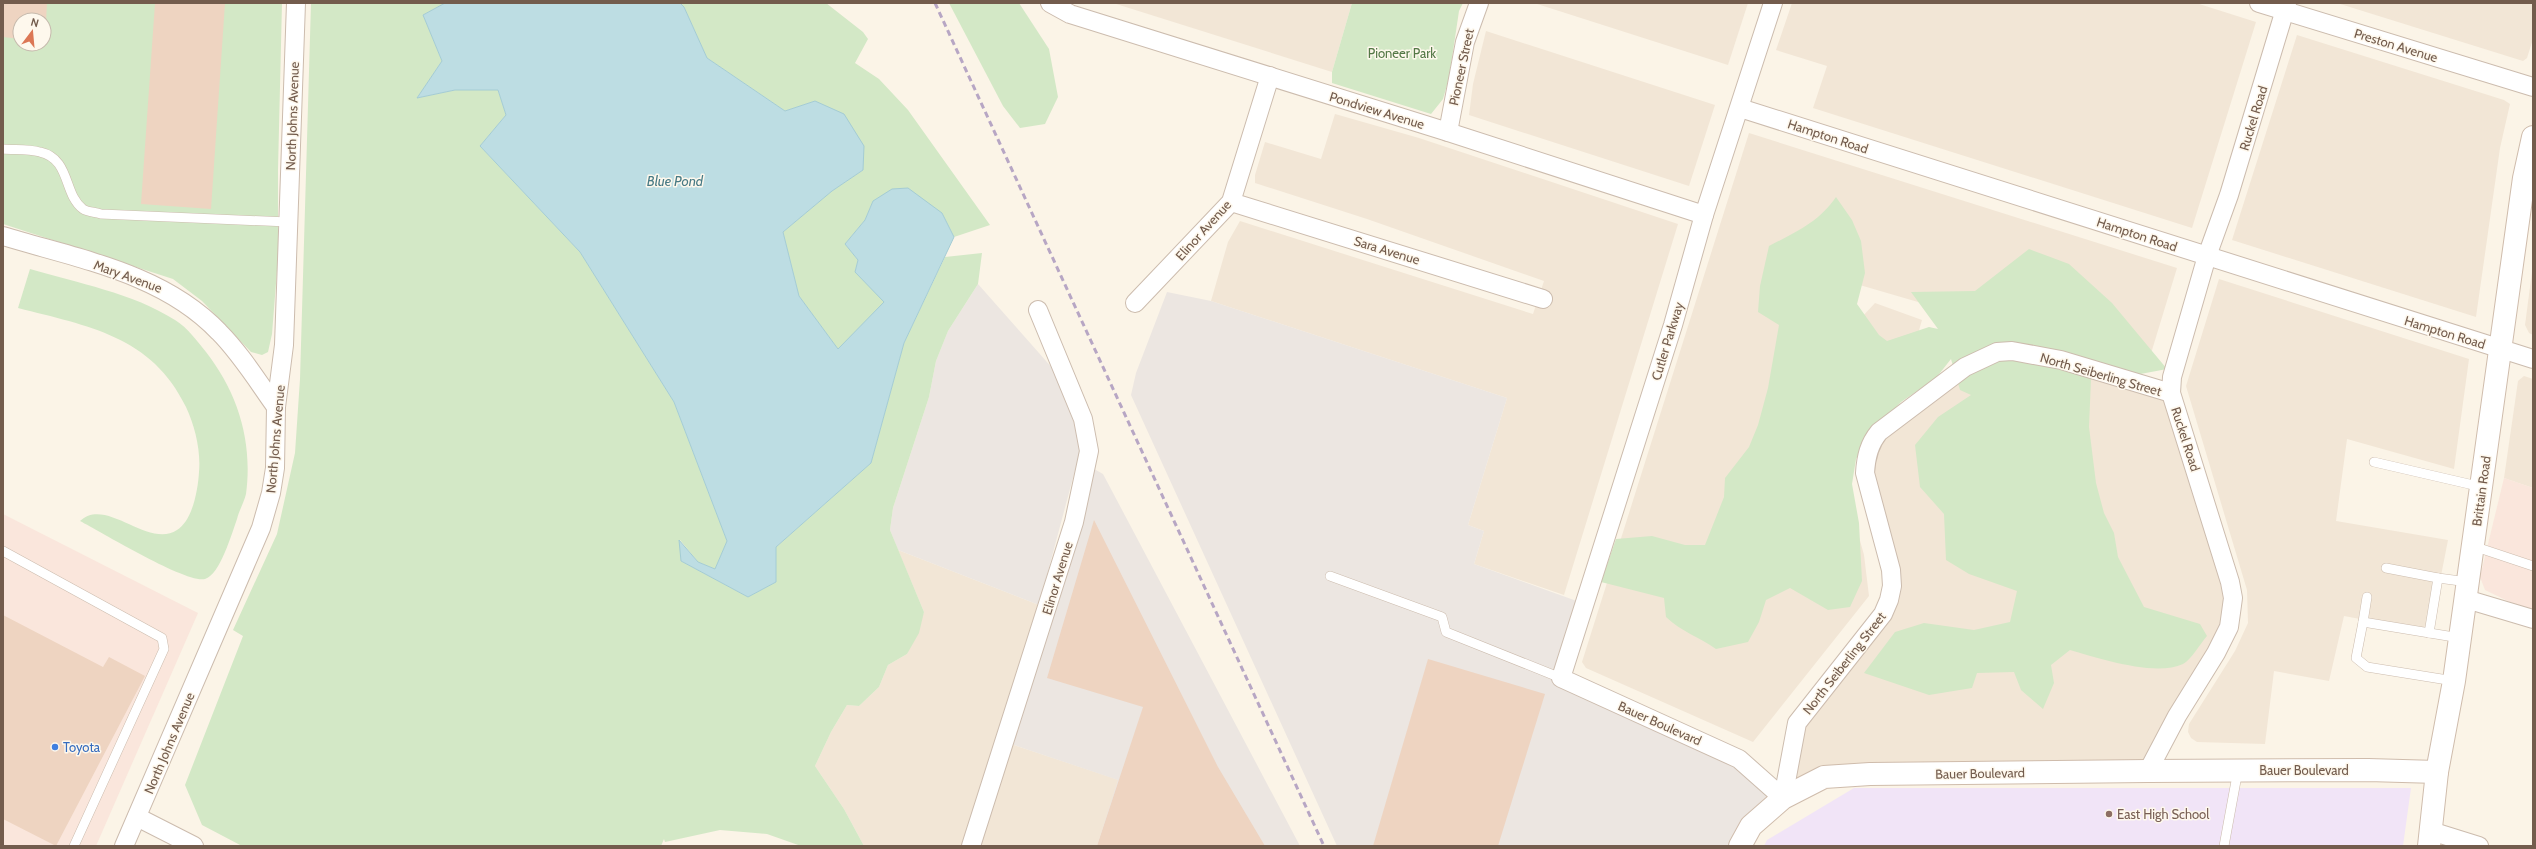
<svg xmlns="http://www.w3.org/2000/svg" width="2536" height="849" font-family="Cabin,sans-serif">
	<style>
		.residential { fill: #f2e6d6 }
		.commercial { fill: #fae6dc }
		.industrial { fill: #ece6e1 }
		.education { fill: #f1e4f7 }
		.green { fill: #d3e8c6; fill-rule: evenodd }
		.water { fill: #bddde3; stroke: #a4ccd4 }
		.building { fill: #eed4c1 }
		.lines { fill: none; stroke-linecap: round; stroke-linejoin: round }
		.lane-casing { stroke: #ccbcae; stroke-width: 10 }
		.street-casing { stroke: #ccbcae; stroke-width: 20 }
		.secondary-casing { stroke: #cfbcac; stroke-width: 24 }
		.lane { stroke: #fff; stroke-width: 9 }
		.street { stroke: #fff; stroke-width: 18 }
		.secondary { stroke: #fff; stroke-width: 22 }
		.rail { stroke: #b7a6c4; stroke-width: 3; stroke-dasharray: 6 4; stroke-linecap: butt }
		.shop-dot { fill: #3f7fe0; stroke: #fef8ed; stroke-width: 1.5 }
		.education-dot { fill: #8d6e63; stroke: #fef8ed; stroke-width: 1.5 }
		.labels { text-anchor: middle; stroke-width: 3; stroke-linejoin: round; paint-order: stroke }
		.street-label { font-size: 13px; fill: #735c4d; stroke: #fef8ed }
		.park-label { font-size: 13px; fill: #547846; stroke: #fef8ed }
		.shop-label { font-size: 13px; fill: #366cbe; stroke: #fef8ed; text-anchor: start }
		.education-label { font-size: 13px; fill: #785e54; stroke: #fef8ed; text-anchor: start }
		.water-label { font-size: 14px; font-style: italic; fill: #487a85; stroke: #fef8ed }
	</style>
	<rect width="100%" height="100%" fill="#fbf4e7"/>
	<!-- residential -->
	<g class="residential">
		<polygon points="1113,3 1352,3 1332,72"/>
		<polygon points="1534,3 1748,3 1728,65"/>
		<polygon points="1792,3 2196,3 2256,22 2192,228 1813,108 1827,66 1776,50"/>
		<polygon points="2337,3 2533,3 2533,39 2527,58 2523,61"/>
		<polygon points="1486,31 1715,105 1689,186 1469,115 1473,84"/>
		<polygon points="2297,35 2504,100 2510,104 2500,148 2476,317 2232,240"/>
		<polygon points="1335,114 1419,138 1678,224 1564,595 1474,564 1484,531 1468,525 1507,398 1211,301 1228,242 1240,221 1533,314 1544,281 1367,219 1255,183 1255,175 1265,142 1321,159"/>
		<polygon points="1749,133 2177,268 2149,360 2014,330 1846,281 1861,318 1875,303 1922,320 1904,382 1791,351 1843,479 1864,555 1869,596 1753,742 1586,668 1582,662"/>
		<polygon points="2533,264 2533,335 2529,333 2525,325"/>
		<polygon points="2219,279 2469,359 2454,469 2347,439 2336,521 2448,540 2430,632 2344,616 2329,681 2274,671 2265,744 2197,742 2191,738 2188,732 2189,724 2235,651 2248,623 2247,590 2186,386"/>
		<polygon points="1997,352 2171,393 2232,613 2148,771 1870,774 1783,798 1797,723 1889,600 1868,488 1871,444"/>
		<polygon points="2524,376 2533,379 2533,488 2504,478 2518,381"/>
		<polygon points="898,550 1039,605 964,846 864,846 844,809 815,766 831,732 847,705 859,706 879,687 888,665 907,654 924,612"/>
		<polygon points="1008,743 1119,780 1097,846 975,846"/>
	</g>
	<!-- commercial -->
	<g class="commercial">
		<polygon points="2504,478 2533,488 2533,610 2514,604 2485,590 2480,577"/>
		<polygon points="3,514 198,613 96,846 3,846"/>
	</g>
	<!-- industrial -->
	<g class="industrial">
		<polygon points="978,284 1054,370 1082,444 1039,605 898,550 890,530 893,508 929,397 936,361 948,331"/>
		<polygon points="1167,292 1211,301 1507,398 1468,525 1484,531 1474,564 1585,604 1561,678 1739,759 1783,798 1740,846 1337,846 1131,395 1136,373"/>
		<polygon points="1087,465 1103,474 1300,846 1097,846 1118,780 1005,742"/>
	</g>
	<!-- education -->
	<polygon class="education" points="1854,788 2411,788 2403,846 1764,846 1767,840"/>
	<!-- green -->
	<g class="green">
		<path d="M3,3h279l-4,167v88l-6,76 -4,18 -6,3 -11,-3 -49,-51 -29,-22 -170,-55zM20,20h24v24h-24z"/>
		<polygon points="311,3 445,3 423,15 442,61 417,98 455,90 498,90 506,115 480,146 580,252 674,402 727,541 715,569 698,562 680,540 681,561 748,597 776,582 776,547 871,463 904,343 945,257 982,253 978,284 948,331 936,361 929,397 893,508 890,530 924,612 919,633 907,654 888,665 879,687 859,706 847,705 831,732 815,766 844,809 864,846 801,846 767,834 720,830 665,842 664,839 661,846 242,846 202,825 185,785 243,636 233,630 277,534 295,453 300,379"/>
		<polygon points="680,3 826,3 863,32 868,39 855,63 879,79 908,110 990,225 954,237 942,213 873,201 865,220 845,244 858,260 855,272 885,302 838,349 799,296 783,232 832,191 863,170 815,101 785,111 707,58 684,7"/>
		<polygon points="949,3 1019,3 1049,49 1058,97 1045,124 1020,128 1003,106"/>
		<polygon points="1352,3 1463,3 1459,11 1449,78 1443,99 1431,114 1332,83 1332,72"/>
		<path d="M1836,197l16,23 9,21 4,32 -8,31 22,31 8,6 42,-14 9,2 -27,-37 64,-1 54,-42 40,15 43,39 55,66 -32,6 -105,-29 -3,18c23,-3 44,4 64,15l-2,48 7,56 8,30 10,20 4,24 26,50 56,17 7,12c-7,8 -16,24 -24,28 -28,13 -85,-6 -113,-14l-19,15 3,18 -11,26 -22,-19 -7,-18 -37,1 -5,15 -43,7 -65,-22 31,-41 29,-9 50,7 36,-8 7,-31 -48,-17 -23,-14 -2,-46 -24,-27 -5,-42 23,-28 33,-22 -11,-5 -9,-31 -15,19 -35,24 -33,35 -12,22 -4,25 7,39 3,58 -12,26 -22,3 -38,-22 -24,12 -7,22 -11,20 -32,7c-17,-12 -34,-17 -50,-32l-2,-19 -63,-16 15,-43 36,-3 33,9h20l19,-48 1,-19 24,-31 9,-22 10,-37 11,-63 -21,-13 2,-26 9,-40c27,-14 50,-24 67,-49z"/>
		<path d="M30,269c47,14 103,24 145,51 13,8 22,21 31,32 32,41 47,90 40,142 -2,8 -7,17 -9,25 -5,14 -17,56 -32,60 -18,5 -104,-47 -125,-58 26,-25 68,28 97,9 16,-10 21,-41 22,-58 2,-21 -4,-46 -13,-65 -34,-71 -98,-81 -168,-99z"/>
	</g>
	<!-- water -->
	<polygon class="water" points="445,3 680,3 684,7 707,58 785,111 815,101 844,114 864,146 863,170 832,191 783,232 799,296 838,349 884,302 855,272 858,260 845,244 865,220 873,201 892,189 908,188 942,213 954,237 904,343 871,463 776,547 776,582 748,597 681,561 679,540 698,562 715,569 727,541 674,402 580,252 480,146 506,115 498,90 455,90 417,98 442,61 423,15"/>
	<!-- building -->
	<g class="building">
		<polygon points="3,3 47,3 45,40 44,20 20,20 20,39 3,37"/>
		<polygon points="155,3 225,3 211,209 141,204"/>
		<polygon points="1094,520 1218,767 1265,846 1097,846 1143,707 1047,678"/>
		<polygon points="3,615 103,667 109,657 145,676 56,846 3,819"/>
		<polygon points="1428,659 1545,694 1498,846 1373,846"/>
	</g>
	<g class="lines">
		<!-- lane casing -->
		<g class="lane-casing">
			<g id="lane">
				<path d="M3,149c12,1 25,0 37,3 31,7 23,42 43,57 4,3 12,3 18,5l187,8"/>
				<polyline points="2374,462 2482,487"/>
				<polyline points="2473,546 2533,566"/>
				<polyline points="3,551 162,638 164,649 74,846"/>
				<polyline points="2386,568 2438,578"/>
				<polyline points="1330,576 1442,617 1446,632 1561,678"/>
				<polyline points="2363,622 2367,597"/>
				<polyline points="2429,633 2438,578 2468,582"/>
				<polyline points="2454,681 2367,667 2356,658 2363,622 2460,638"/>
				<polyline points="2224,846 2238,770"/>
			</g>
		</g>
		<!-- street casing -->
		<g class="street-casing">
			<g id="street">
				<polyline points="1050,3 1070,14 1448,132 1704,215"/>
				<polyline points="1773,3 1704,215 1673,325 1561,678 1739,759 1783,798"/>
				<polyline points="2259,3 2533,87"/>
				<polyline points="1740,108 2533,359"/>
				<polyline points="1448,132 1465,42 1479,3"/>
				<polyline points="1231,202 1543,299"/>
				<path d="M3,236c75,23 160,37 216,96 22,22 39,50 57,75"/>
				<polyline points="1135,303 1231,202 1270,76"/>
				<polyline points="2466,599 2533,619"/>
				<polyline points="2148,771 2177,716 2216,653 2229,627 2233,598 2230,582 2171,393 2172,377 2207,256 2229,195 2287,3"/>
				<path d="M1783,798l14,-75 86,-109 6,-14 3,-14 -1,-16 -26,-97c1,-16 4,-29 14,-41l86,-65 32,-15 15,-1 49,9 110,33"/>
				<polyline points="137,817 194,846"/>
				<polyline points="2431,831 2479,846"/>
				<polyline points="124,846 261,528 271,493 275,468 276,407 284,345 296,3"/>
				<polyline points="971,846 1074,522 1089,451 1083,419 1038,310"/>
			</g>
		</g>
		<!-- secondary casing -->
		<g class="secondary-casing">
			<g id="secondary">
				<polyline points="1740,846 1751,826 1783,798 1824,777 1870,774 2148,771 2368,770 2437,772"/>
				<polyline points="2429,846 2437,772 2454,681 2524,178 2533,137"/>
			</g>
		</g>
		<!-- lane -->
		<use href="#lane" class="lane"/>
		<!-- street -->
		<use href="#street" class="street"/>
		<!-- secondary -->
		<use href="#secondary" class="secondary"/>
		<!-- rail -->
		<polyline class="rail" points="935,3 1324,846"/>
	</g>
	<!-- markers -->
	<circle class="shop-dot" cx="55" cy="747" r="4"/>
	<circle class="education-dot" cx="2109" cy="814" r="4"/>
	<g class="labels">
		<!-- street labels -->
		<g class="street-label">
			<text transform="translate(2396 45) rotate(17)" y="5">Preston Avenue</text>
			<text transform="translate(1461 67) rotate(-78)" y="5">Pioneer Street</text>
			<text transform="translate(1377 110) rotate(17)" y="5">Pondview Avenue</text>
			<text transform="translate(292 116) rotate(-88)" y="5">North Johns Avenue</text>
			<text transform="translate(2253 118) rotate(-73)" y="5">Ruckel Road</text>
			<text transform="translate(1828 136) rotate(18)" y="5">Hampton Road</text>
			<text transform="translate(1203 230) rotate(-48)" y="5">Elinor Avenue</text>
			<text transform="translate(2137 234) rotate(18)" y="5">Hampton Road</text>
			<text transform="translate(1387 250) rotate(17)" y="5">Sara Avenue</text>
			<text transform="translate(128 276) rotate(20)" y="5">Mary Avenue</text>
			<text transform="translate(2445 332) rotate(17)" y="5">Hampton Road</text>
			<text transform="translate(1667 341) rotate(-73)" y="5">Cutler Parkway</text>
			<text transform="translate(2101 374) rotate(16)" y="5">North Seiberling Street</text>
			<text transform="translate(275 439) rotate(-85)" y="5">North Johns Avenue</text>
			<text transform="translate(2186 439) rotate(72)" y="5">Ruckel Road</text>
			<text transform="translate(2481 491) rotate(-82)" y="5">Brittain Road</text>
			<text transform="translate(1057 578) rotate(-73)" y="5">Elinor Avenue</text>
			<text transform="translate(1844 663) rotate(-52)" y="5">North Seiberling Street</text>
			<text transform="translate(1660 723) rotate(24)" y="5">Bauer Boulevard</text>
			<text transform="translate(169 743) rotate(-67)" y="5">North Johns Avenue</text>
			<text x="2304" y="775">Bauer Boulevard</text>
			<text transform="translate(1980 773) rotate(-1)" y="5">Bauer Boulevard</text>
		</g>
		<!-- park labels -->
		<g class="park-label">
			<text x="1402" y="58">Pioneer Park</text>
		</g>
		<!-- shop labels -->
		<g class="shop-label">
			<text x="63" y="752">Toyota</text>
		</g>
		<!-- education labels -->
		<g class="education-label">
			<text x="2117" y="819">East High School</text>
		</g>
		<!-- water labels -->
		<g class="water-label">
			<text x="675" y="186">Blue Pond</text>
		</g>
	</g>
	<!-- border -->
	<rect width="2536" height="849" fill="none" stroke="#735c4d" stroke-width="8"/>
	<!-- north arrow -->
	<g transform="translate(32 32) rotate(16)"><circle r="19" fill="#fef8ed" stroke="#c6baad"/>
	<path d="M0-3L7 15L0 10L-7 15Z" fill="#dc7755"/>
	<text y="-6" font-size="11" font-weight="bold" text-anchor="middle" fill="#735c4d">N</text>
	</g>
</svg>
